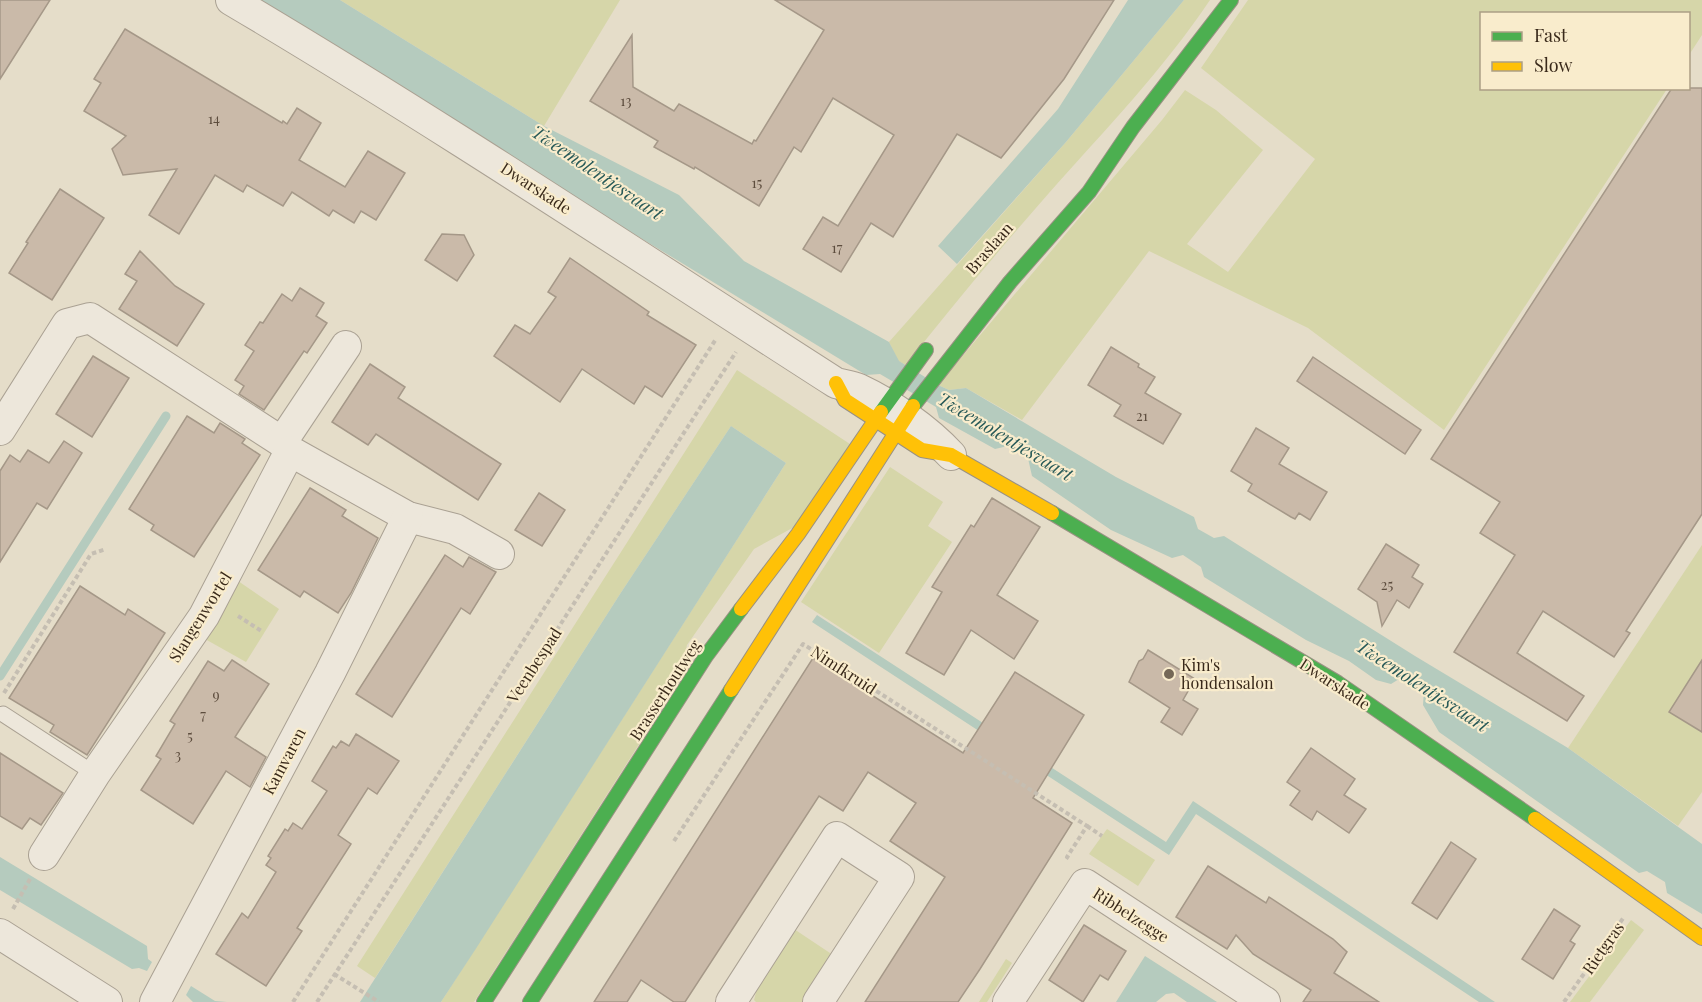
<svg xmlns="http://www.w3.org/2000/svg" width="1702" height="1002" font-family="'Playfair Display',serif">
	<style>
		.green { fill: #d6d6a9 }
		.water { fill: #b5cbbe }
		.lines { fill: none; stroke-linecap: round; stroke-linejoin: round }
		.stream { stroke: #b5cbbe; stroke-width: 9 }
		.building { fill: #cabaa9; stroke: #a59888; stroke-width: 1.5 }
		.lane-casing { stroke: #aaa193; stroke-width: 17 }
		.street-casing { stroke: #aaa193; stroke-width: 32 }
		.fast-casing { stroke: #999183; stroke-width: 16 }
		.slow-casing { stroke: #999183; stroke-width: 16 }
		.path { stroke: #c5beb2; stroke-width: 4; stroke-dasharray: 4.5 3; stroke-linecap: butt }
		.lane { stroke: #ede7db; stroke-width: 15 }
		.street { stroke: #ede7db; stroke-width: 30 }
		.fast { stroke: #4caf50; stroke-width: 14 }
		.slow { stroke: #ffc107; stroke-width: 14 }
		.poi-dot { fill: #756857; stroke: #f9eccc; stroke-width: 2 }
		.labels { text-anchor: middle; stroke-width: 4.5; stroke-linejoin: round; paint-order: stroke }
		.number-label { font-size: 14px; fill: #5d4d3e }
		.street-label { font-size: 16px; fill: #39291a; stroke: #f9eccc }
		.poi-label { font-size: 16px; fill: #39291a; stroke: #f9eccc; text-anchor: start }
		.water-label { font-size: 18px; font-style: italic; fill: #285a58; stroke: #f9eccc }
	</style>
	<rect width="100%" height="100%" fill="#e5ddc9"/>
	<!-- green -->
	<g class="green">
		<polygon points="340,0 620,0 544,126"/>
		<path d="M1184,0h26c-47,70 -105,130 -161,193 -49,56 -97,113 -143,172l-8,-4 -9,-19 177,-200z"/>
		<polygon points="1248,0 1702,0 1702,35 1689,55 1688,14 1482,14 1482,88 1667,89 1444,430 1308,328 1149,251 1022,420 966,388 949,390 938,385 1162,120 1185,90 1216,110 1263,150 1187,244 1228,272 1315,159 1201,68"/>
		<polygon points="737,370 850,444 796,526 754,549 687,645 679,682 474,1002 441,1002 786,463 731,426 620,594 375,978 357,966"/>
		<polygon points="890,467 943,502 928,526 952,542 879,653 801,602"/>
		<polygon points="1702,545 1702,792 1678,826 1568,748"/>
		<polygon points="238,581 279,609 246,662 205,639"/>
		<polygon points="1107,829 1155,860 1138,886 1089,854"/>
		<polygon points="1631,920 1644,930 1590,1002 1570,1002"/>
		<polygon points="794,929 833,955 802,1002 756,1002 754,1000 758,985"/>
		<polygon points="1006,959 1012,963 987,1002 979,1002"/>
	</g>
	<!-- water -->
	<g class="water">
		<polygon points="249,0 340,0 544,126 679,195 744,261 889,342 899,361 938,385 949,390 966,388 1116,477 1194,517 1198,529 1214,538 1224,536 1415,656 1568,748 1702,844 1702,914 1667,893 1665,882 1647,871 1639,873 1439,732 1423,705 1424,690 1404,676 1391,684 1376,680 1349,661 1306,640 1204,577 1201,567 1183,555 1172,558 1111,530 1032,476 1027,454 1012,445 995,449 939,418 936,407 880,374 866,375"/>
		<polygon points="1128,0 1184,0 1066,142 957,264 938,246 1058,109"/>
		<polygon points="731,426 786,463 477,947 441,1002 360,1002 620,594"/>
		<polygon points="817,615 1166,842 1193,801 1495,1002 1479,1002 1196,814 1169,855 812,622"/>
		<polygon points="0,857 147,946 148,959 152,962 147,971 139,968 132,969 0,890"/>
		<polygon points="1145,956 1217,1002 1187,1002 1174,993 1166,994 1156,1002 1116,1002"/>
		<polygon points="191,986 215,1001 227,1002 193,1002 186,995"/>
	</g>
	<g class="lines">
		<!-- stream -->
		<polyline class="stream" points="0,676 166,416"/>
	</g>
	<!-- building -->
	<g class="building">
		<polygon points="0,0 50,0 0,79"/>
		<polygon points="775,0 1114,0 1064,79 1001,158 957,134 893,237 871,223 841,272 803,249 823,217 838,226 894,135 833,98 801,152 794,147 759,206 695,167 694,169 654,147 658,141 590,101 632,35 633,87 674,111 679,104 752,144 754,140 756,141 824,30"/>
		<polygon points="125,29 282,123 283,121 287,124 297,108 321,123 299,160 345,187 368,151 405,173 376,220 361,211 354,223 333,210 329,216 292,192 283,206 247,185 243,192 215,175 179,234 149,215 177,169 123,175 112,149 126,136 84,111 101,83 94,79"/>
		<polygon points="1672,88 1702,88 1702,514 1626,631 1630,633 1614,657 1543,611 1517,653 1584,696 1567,721 1454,652 1515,555 1480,533 1500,502 1431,459"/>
		<polygon points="60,189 104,218 52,300 9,273 28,243 26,242"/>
		<polygon points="442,234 464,235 474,255 457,281 425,260"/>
		<polygon points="140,251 175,286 204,304 177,346 119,309 137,281 125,274"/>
		<polygon points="570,258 649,312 647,315 696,345 662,397 645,386 634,404 582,369 560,402 494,356 515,325 530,334 556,297 548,292"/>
		<polygon points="300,288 324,303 316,316 327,323 307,353 304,351 264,410 239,394 244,386 235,380 254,351 245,345 260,322 263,323 282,294 292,301"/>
		<polygon points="1111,347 1139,364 1138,367 1155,377 1145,393 1181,414 1163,444 1114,416 1121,405 1088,385"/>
		<polygon points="93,356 129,378 92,437 56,414"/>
		<polygon points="1313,357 1421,430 1405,454 1297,381"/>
		<polygon points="370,364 405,387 398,398 501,464 478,500 376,434 368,445 332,422"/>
		<polygon points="187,416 214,433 220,423 245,439 242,443 260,455 194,557 151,530 154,525 129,509"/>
		<polygon points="1256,428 1289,448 1279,464 1327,492 1310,520 1299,513 1295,519 1291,517 1248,491 1252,484 1231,471"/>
		<polygon points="64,441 82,453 47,509 37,503 0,562 0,471 10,455 20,462 28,450 49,463"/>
		<polygon points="310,488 346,510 342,516 378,538 351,593 338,613 304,591 300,597 258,570"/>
		<polygon points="539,493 565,510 542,546 515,530"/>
		<polygon points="992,498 1040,527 997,595 1038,621 1014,659 971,630 944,675 906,653 942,592 932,587 971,525 974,527"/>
		<polygon points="1386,544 1419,565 1412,577 1423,584 1409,608 1397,600 1382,626 1377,602 1358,589"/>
		<polygon points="445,555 463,567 469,557 496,572 470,614 461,608 392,717 356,694"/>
		<polygon points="80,586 125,615 128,609 165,633 87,755 50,732 54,725 9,698"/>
		<polygon points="1148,650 1195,679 1183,700 1198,709 1182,735 1161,722 1170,708 1129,682 1139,661 1143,659"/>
		<polygon points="813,658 963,753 1015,672 1084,715 1033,798 1072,823 980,969 958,1002 865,1002 945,877 890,841 916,803 868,772 843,811 819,796 685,1002 674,1002 641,980 627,1002 594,1002"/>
		<polygon points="232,660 269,684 235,737 266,757 250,787 226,771 193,824 141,790 161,759 156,756 175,724 170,721 208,661 224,671"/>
		<polygon points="1702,660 1702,732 1669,712"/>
		<polygon points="356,734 399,761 377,794 368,788 338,835 351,844 297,928 302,931 266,986 216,954 242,913 248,918 276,872 266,865 271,858 268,856 285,829 288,831 293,823 302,829 327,791 312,781 333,746 336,748 341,741 349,746"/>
		<polygon points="1311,748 1355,779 1344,795 1366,809 1349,833 1317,811 1312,820 1290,805 1300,791 1287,782"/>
		<polygon points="0,753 63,793 41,825 30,818 22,829 0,816"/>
		<polygon points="1451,842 1476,859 1437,919 1412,903"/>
		<polygon points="1208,866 1266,903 1269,897 1333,939 1347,952 1334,973 1379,1002 1303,1002 1311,990 1253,954 1236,935 1227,949 1176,917"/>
		<polygon points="1554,909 1580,926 1570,941 1575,944 1553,979 1522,959"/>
		<polygon points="1084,925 1126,951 1108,980 1100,975 1083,1002 1049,980"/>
	</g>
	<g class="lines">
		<!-- lane casing -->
		<g class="lane-casing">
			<polyline id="lane" points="3,714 95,774"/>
		</g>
		<!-- street casing -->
		<g class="street-casing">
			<g id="street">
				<path d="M231,0c206,122 404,254 605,383 7,2 16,3 23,6 32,15 68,40 92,66"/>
				<polyline points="0,430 67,324 90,318 282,442 290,451 408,517 455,529 499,554"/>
				<polyline points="282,442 346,346"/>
				<polyline points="44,855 95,774 204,616 290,451"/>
				<polyline points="0,934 107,1002"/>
				<polyline points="155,1002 330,673 408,517"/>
				<polyline points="731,1002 837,837 899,877 818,1002"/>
				<polyline points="1008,1002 1085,884 1265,1002"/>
			</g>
		</g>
		<!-- fast casing -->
		<g class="fast-casing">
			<g id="fast">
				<polyline points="913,406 1010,282 1089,192 1133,127 1231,0"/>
				<polyline points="881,412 926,350"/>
				<polyline points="1052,513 1338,683 1535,819"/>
				<polyline points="484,1002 706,656 741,609"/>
				<polyline points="530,1002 731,690"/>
			</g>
		</g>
		<!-- slow casing -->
		<g class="slow-casing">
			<g id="slow">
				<polyline points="836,383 845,400 922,450 951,455 1052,513"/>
				<polyline points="741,609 798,534 881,412"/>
				<polyline points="731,690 913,406"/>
				<polyline points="1535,819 1702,938"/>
			</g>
		</g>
		<!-- path -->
		<g class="path">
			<polyline points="238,616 263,632"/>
			<polyline points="4,693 91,554 106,549"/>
			<polyline points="1087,826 1102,836"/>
			<polyline points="674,841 803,644 1087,826 1067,857 1070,859"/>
			<polyline points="13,909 30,879"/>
			<polyline points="334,974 379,1002"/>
			<polyline points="293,1002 716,339"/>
			<polyline points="317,1002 736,352"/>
			<polyline points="1564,1002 1624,917"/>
		</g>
		<!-- lane -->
		<use href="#lane" class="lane"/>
		<!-- street -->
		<use href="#street" class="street"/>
		<!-- fast -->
		<use href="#fast" class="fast"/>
		<!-- slow -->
		<use href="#slow" class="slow"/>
	</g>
	<!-- markers -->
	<circle class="poi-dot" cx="1169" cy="674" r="6"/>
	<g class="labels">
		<!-- number labels -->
		<g class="number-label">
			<text x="626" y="106">13</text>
			<text x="214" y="124">14</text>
			<text x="757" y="188">15</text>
			<text x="837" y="253">17</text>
			<text x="1142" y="421">21</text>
			<text x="1387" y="590">25</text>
			<text x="216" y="700">9</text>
			<text x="203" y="720">7</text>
			<text x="190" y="741">5</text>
			<text x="178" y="760">3</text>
		</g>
		<!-- street labels -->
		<g class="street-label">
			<text transform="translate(536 188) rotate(33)" y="6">Dwarskade</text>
			<text transform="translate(989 248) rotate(-49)" y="6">Braslaan</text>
			<text transform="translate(200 617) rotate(-58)" y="6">Slangenwortel</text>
			<text transform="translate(534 665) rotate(-57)" y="6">Veenbespad</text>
			<text transform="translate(844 670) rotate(33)" y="6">Nimfkruid</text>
			<text transform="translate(1335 684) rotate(33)" y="6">Dwarskade</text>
			<text transform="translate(665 690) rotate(-57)" y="6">Brasserhoutweg</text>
			<text transform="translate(284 761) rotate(-62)" y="6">Kamvaren</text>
			<text transform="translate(1131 915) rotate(33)" y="6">Ribbelzegge</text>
			<text transform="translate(1603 948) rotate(-55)" y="6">Rietgras</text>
		</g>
		<!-- poi labels -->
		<g class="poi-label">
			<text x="1181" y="671">Kim's<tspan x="1181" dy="18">hondensalon</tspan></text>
		</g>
		<!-- water labels -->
		<g class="water-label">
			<text transform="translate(597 173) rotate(34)" y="6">Tweemolentjesvaart</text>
			<text transform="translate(1005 437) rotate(31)" y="6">Tweemolentjesvaart</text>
			<text transform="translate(1422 686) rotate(33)" y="6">Tweemolentjesvaart</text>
		</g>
	</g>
	<!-- legend -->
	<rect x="1480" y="12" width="210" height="78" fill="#f9eccc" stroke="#ac9e85" stroke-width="1.5"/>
	<rect x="1492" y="32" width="30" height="9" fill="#4caf50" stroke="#ac9e85" stroke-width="1.5"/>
	<text x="1534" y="42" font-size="18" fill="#39291a">Fast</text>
	<rect x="1492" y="62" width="30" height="9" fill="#ffc107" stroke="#ac9e85" stroke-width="1.5"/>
	<text x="1534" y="72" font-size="18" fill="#39291a">Slow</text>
</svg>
